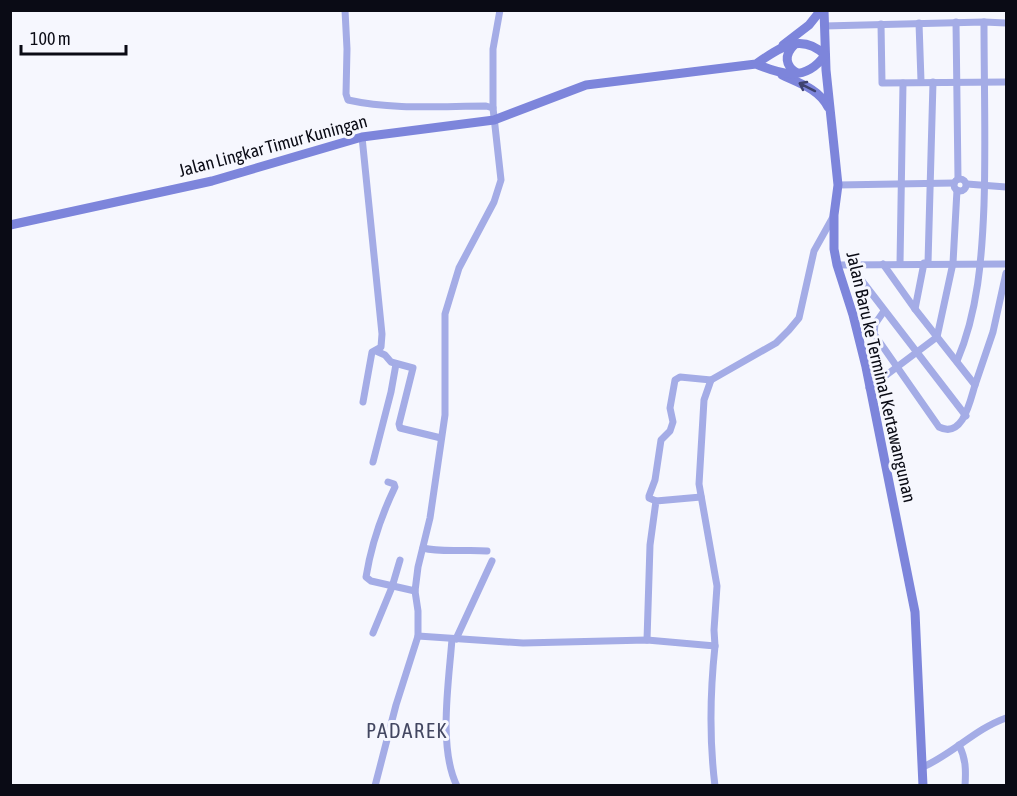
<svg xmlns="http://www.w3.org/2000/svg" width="1017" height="796" font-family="'Asap Condensed',sans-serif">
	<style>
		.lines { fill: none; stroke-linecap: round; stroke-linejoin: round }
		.minor { stroke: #a4ace6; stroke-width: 7 }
		.secondary { stroke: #7d85db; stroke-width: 9 }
		.oneway { stroke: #3e426e }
		.labels { text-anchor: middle; stroke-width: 6; stroke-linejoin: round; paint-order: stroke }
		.street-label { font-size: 18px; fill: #0a0b15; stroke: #f6f7fe }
		.quarter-label { font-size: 21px; letter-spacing: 1.5px; fill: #434761; stroke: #f6f7fe }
	</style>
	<rect width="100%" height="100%" fill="#f6f7fe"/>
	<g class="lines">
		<!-- minor -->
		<g class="minor">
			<path d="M345,10l2,39 -1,45 2,6c45,10 93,6 138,6l7,2"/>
			<polyline points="956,22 958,179"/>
			<polyline points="919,23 921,81"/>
			<polyline points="881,24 882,83 1006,82"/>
			<polyline points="824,26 984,22 1006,23"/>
			<polyline points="362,137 382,334 381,347 372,352 363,402"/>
			<circle cx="960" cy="185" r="6"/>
			<polyline points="967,184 1006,187"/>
			<polyline points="838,185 954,183"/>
			<polyline points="928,263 933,82"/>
			<polyline points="849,264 966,416"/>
			<polyline points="883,264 915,309 975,385 993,332 1006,273"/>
			<polyline points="900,264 903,83"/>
			<polyline points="837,265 1006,264"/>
			<polyline points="915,309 924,263"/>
			<path d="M884,311l-9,13 -1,10 65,93c24,12 31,-26 36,-42"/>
			<polyline points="376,351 385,355 391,362 413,368 399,424 400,428 441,438"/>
			<path d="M957,361c21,-49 25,-104 27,-156 2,-61 0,-122 0,-183"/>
			<polyline points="869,388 937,337 953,263 957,190"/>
			<polyline points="373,462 391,392 396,364"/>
			<path d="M388,482l6,2 1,3c-13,27 -24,59 -29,90l5,4 44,10"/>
			<polyline points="656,501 649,498 649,496 655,480 661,440 670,431 673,422 670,408 675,380 680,377 711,380"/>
			<path d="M423,548c19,5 43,1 64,3"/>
			<polyline points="373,633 392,587 400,560"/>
			<polyline points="418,636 418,611 415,591 418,567 430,518 445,415 445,314 459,268 494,202 501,180 493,108 493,49 500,10"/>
			<path d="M452,639c-3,41 -14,109 5,147"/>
			<polyline points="456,639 492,561"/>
			<polyline points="647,640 650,545 656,501 701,497"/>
			<polyline points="715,646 714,630 717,586 699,484 704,400 711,380 776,343 789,330 799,318 814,251 833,217"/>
			<path d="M959,745c7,14 7,25 6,41"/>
			<path d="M923,767c30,-13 52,-38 83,-49"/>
			<path d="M375,786l21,-81 22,-69 105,7 124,-3 68,6c-5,47 -6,92 0,140"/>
		</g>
		<!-- secondary -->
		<g class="secondary">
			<polyline points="824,10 826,70 838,185 834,215 834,249 837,265 853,315 866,367 915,612 923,786"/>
			<polyline points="783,45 809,25 821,10"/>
			<path d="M794,45c-10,10 -9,21 3,28"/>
			<path d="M782,75c17,8 37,14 46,32"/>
			<path d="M10,225l202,-44 150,-44 132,-17 92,-35 170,-21c23,-16 45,-32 69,-9 -19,27 -43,20 -69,9"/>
		</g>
	</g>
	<!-- one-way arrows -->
	<defs><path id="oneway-shaft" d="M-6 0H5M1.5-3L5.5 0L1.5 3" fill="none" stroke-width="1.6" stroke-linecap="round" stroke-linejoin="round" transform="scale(1.5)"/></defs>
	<use class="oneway" href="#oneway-shaft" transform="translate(807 87) rotate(-153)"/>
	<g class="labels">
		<!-- street labels -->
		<g class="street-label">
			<text transform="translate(273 146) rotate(-15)" y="6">Jalan Lingkar Timur Kuningan</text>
			<text transform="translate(881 377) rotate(77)" y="6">Jalan Baru ke Terminal Kertawangunan</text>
		</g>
		<!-- quarter labels -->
		<g class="quarter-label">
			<text x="407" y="738">PADAREK</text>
		</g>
	</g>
	<!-- border -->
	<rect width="1017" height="796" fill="none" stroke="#0a0b15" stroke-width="24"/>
	<!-- scale -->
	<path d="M21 45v9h105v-9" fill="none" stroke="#0a0b15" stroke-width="3"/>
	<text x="30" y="45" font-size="18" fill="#0a0b15" stroke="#f6f7fe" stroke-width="4.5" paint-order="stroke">100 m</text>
</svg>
